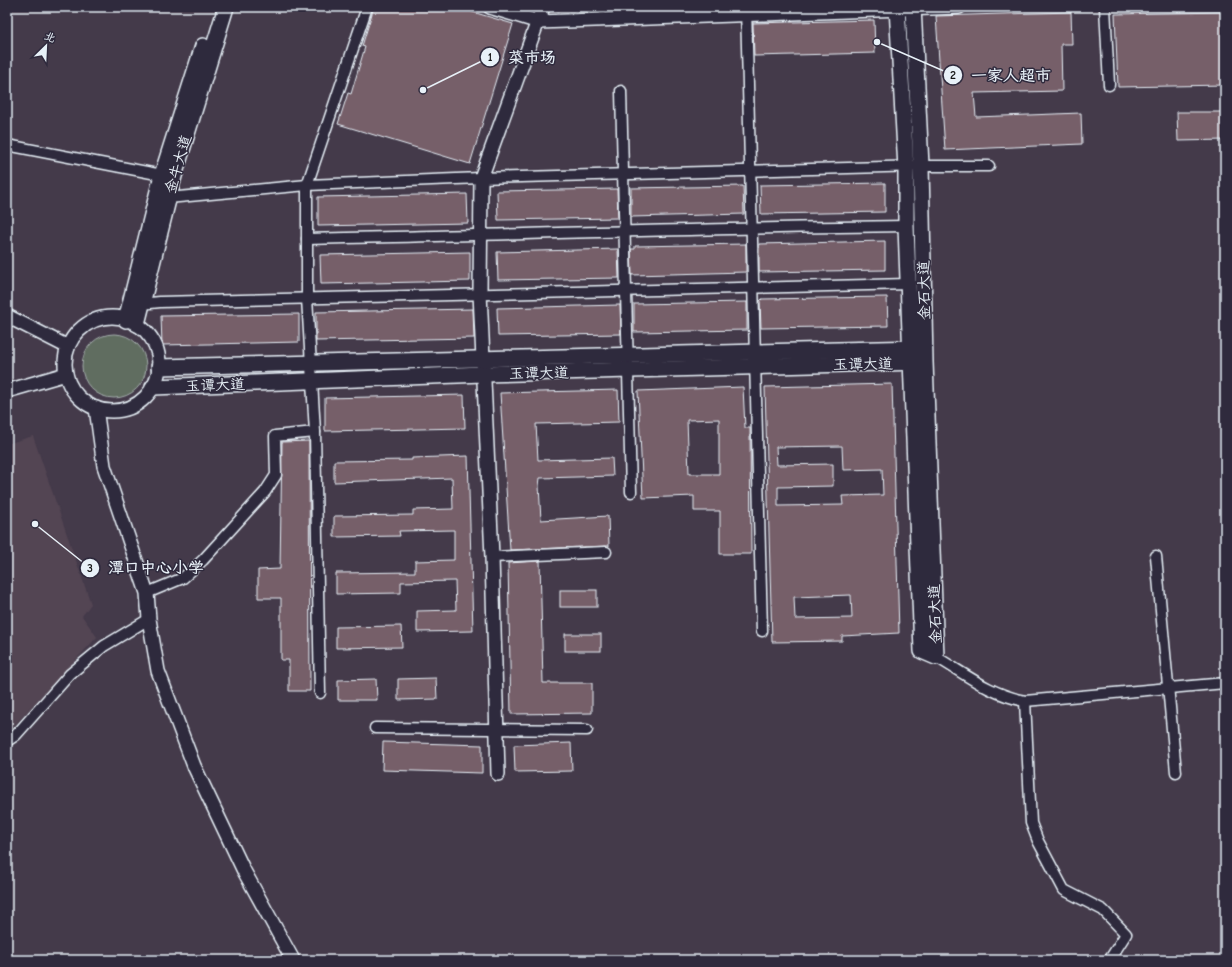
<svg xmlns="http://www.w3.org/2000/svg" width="1232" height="967" font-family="'Comic Neue','LXGW WenKai TC',sans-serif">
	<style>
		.built { fill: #534553 }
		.green { fill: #616d61; stroke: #a4afac }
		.building { fill: #765e69; stroke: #e8f1f8; fill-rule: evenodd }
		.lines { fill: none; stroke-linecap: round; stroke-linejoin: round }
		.minor-casing { stroke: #e8f1f8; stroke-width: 13 }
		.tertiary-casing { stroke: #e8f1f8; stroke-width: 16 }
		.secondary-casing { stroke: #e8f1f8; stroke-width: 18 }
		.minor { stroke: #2f2a3d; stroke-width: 10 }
		.tertiary { stroke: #2f2a3d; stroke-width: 13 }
		.secondary { stroke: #2f2a3d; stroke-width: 15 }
		.labels { text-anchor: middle; stroke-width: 3; stroke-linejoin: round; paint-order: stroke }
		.street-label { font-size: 15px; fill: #e8f1f8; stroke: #2f2a3d }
		.leader { fill: none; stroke: #e8f1f8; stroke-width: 1.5 }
		.callout-dot { fill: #e8f1f8; stroke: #2f2a3d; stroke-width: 1.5 }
		.mark-label { font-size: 12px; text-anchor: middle; font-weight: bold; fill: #111 }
		.callout-label { font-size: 16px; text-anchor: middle; font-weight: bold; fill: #e8f1f8; stroke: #2f2a3d; stroke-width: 3; stroke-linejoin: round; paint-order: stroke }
	</style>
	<rect width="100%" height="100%" fill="#443a4a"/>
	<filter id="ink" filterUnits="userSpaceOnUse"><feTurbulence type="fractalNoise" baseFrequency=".025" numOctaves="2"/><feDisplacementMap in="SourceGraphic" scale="8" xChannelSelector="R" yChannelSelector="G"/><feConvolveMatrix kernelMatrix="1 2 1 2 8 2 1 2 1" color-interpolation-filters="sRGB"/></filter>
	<g filter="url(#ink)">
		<!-- built -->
		<polygon class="built" points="33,436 91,604 82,616 97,637 7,733 7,444"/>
		<!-- green -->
		<circle class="green" cx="114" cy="366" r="32"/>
		<!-- building -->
		<g class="building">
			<polygon points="374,7 456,7 513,24 470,164 338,124 348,93 351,94 365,47 362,46"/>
			<polygon points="1071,12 1072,44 1061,44 1062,91 974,93 976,117 1081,113 1082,144 945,150 936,16"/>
			<polygon points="1225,12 1225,85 1118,87 1115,14"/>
			<polygon points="874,20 875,53 754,56 753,23"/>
			<polygon points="1177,112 1225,112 1225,140 1178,141"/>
			<polygon points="885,183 885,212 761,214 760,185"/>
			<polygon points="743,186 744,214 631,217 631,188"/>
			<polygon points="617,189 618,218 498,220 497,191"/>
			<polygon points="467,194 468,223 318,226 318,197"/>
			<polygon points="885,241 885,270 759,272 759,244"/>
			<polygon points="746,244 746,272 632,275 631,249 635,249 635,246"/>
			<polygon points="618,249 619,278 498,280 497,252"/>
			<polygon points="470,252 470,281 321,284 320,255"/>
			<polygon points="887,297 888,326 761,328 760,301 762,299"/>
			<polygon points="747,302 747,330 634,332 634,304"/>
			<polygon points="620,305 621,334 498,336 497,308"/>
			<polygon points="473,309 474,338 316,341 316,312"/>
			<polygon points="299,314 299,342 162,345 161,316"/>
			<path d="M892,384l7,249 -57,3v5l-70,1 -7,-255zM842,446l1,24 39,-1 1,26 -41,1 1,9 -65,1v-19l55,-1v-22l-56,1 -1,-18zM851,595l1,23 -57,1 -1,-22z"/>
			<path d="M743,387l2,41h5l1,126h-31v-43h-26v-15l-51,2 -5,-107zM719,419v55h-30l-2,-54z"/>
			<polygon points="618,390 619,422 536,424 538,460 612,458 613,476 540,478 539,486 541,520 608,516 609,546 510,550 500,393"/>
			<polygon points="464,395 465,428 325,431 325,398"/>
			<polygon points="309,441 310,691 289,691 289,660 281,660 281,598 258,598 258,570 280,569 282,442"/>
			<polygon points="468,456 473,631 417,632 417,611 456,610 455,581 401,582 401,593 336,594 336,573 415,572 415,561 454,560 454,530 399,531 400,536 334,537 334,516 413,515 413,510 453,509 452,478 334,482 334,461 412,460 412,458"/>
			<polygon points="540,561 543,683 592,683 592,713 511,714 508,563"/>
			<rect x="560" y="590" width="37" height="17"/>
			<polygon points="401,626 402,647 336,648 336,627"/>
			<rect x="565" y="634" width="36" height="17"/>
			<polygon points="436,678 437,699 398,700 398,679"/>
			<polygon points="376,679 377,700 338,700 338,680"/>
			<polygon points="383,742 482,745 482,773 382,770"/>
			<polygon points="571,743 572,771 515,772 514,745"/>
		</g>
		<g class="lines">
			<!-- minor casing -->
			<g class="minor-casing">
				<g id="minor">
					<polyline points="746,7 762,631"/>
					<polyline points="1105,7 1109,85"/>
					<polyline points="621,91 631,492"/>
					<polyline points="7,145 162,175"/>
					<polyline points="168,198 307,185 481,178 921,166 989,166"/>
					<path d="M307,239c200,-4 400,-11 599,-13"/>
					<polyline points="141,304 160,302 909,284"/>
					<polyline points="315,432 320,693"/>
					<polyline points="1156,556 1176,772"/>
					<polyline points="492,557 606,552"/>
					<polyline points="147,593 183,578 203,560 265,492 276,475 275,436 315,432 307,298 307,185 367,7"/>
					<path d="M936,657c31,18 53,37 89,44l200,-18"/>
					<polyline points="1025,701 1031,823 1038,841 1064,890 1103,910 1126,934 1110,959 1111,960"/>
					<polyline points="375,728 587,730"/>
					<polyline points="7,741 16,735 70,674 104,646 149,619"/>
				</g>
			</g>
			<!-- tertiary casing -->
			<g class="tertiary-casing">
				<g id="tertiary">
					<polyline points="490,7 539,22 959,7"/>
					<polyline points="7,316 68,347"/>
					<circle cx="112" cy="364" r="47"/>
					<polyline points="7,391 66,374"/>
					<polyline points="96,408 104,466 147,593 149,619 158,671 194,766 244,871 293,960"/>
					<polyline points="498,774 492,557 480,293 481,178 543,7"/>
				</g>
			</g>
			<!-- secondary casing -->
			<g class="secondary-casing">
				<g id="secondary">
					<polyline points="897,7 906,168 906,226 922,651 936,657 925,362 921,166 913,7"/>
					<polyline points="126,320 162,175 203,46"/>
					<polyline points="137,324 174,176 226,7"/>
					<polyline points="159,367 920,348"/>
					<polyline points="153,387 483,374 921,362"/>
				</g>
			</g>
			<!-- minor -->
			<use href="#minor" class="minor"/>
			<!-- tertiary -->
			<use href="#tertiary" class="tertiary"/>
			<!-- secondary -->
			<use href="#secondary" class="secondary"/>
		</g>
	</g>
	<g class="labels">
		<!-- street labels -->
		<g class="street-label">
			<text transform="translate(178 164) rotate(-74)" y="5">金牛大道</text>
			<text transform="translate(924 290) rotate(-91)" y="5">金石大道</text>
			<text transform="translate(863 364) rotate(-1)" y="5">玉谭大道</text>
			<text transform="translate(539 373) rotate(-1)" y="5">玉谭大道</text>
			<text transform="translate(215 385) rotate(-2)" y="5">玉谭大道</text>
			<text transform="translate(935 614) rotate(-92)" y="5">金石大道</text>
		</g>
	</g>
	<!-- callouts -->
	<path class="leader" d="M423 90L490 57M877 42L953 75M35 524L90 568"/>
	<g class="callout-dot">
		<circle cx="423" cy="90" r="4"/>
		<circle cx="877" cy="42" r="4"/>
		<circle cx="35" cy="524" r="4"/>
		<circle cx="490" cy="57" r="10"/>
		<circle cx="953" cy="75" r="10"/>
		<circle cx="90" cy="568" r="10"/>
	</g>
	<g class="mark-label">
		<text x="490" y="61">1</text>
		<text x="953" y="79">2</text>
		<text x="90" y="572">3</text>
	</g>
	<g class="callout-label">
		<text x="532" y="63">菜市场</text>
		<text x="1011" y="81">一家人超市</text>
		<text x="156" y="573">潭口中心小学</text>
	</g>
	<!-- margin -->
	<rect width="1232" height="967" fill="none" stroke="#2f2a3d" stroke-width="24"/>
	<rect x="12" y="12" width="1208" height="943" fill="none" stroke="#e8f1f8" stroke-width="1.5" filter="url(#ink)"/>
	<!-- north arrow -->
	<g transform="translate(46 46) rotate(24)" stroke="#2f2a3d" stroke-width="3" paint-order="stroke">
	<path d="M0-3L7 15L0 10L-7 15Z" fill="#e8f1f8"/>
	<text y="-6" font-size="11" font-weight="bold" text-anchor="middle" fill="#e8f1f8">北</text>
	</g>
</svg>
